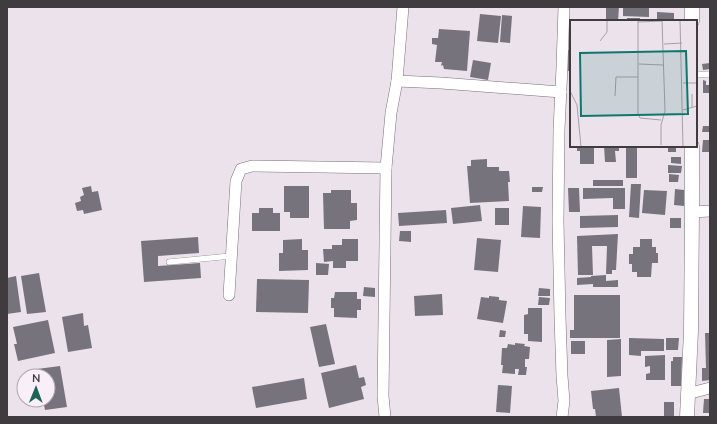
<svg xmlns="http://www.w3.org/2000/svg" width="717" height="424" font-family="Mulish,sans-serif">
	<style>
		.building { fill: #76737d }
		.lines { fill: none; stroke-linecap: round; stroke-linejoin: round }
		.service-casing { stroke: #787077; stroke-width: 6 }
		.minor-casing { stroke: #787077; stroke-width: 12 }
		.tertiary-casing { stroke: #787077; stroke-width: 15 }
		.service { stroke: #fff; stroke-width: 5.5 }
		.minor { stroke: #fff; stroke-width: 11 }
		.tertiary { stroke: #fff; stroke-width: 14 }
		.inset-road { fill: none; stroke: #a79fa6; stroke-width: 1 }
		.view { fill: #0f766e; fill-opacity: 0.15; stroke: #0f766e; stroke-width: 2 }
		.inset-edge { fill: none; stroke: #3f3b3f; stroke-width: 2 }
	</style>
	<rect width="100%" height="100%" fill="#ece2eb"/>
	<!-- building -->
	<g class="building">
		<polygon points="606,7 619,7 618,21 606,21"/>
		<polygon points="623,7 649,7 649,17 623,16"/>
		<polygon points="657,12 674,13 674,21 657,21"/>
		<polygon points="480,14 501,16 498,43 477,41"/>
		<polygon points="502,15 512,16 510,43 500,42"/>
		<rect x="627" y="18" width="13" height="3"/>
		<polygon points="439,29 470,31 467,71 444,69 443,65 441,66 442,62 435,62 437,45 432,44 432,38 438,38"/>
		<rect x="567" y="50" width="4" height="21"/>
		<polygon points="473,60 491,63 488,80 470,77"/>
		<polygon points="710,63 710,69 703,70 702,64"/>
		<polygon points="703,80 706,81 706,85 710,85 710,93 703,93"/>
		<polygon points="703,126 709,126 709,132 702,132"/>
		<polygon points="703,140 710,140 710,152 702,152"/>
		<polygon points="577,146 594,146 594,164 580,164 580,151 577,151"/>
		<polygon points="604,146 619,146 619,151 615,151 616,162 605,162"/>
		<rect x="626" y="146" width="11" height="32"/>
		<rect x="668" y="146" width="8" height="6"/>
		<polygon points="671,157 681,157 681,164 671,163"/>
		<polygon points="487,159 487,167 499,167 499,171 509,171 510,182 508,182 509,201 470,203 467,166 471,166 471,160"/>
		<polygon points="668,165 682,166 681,173 668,173"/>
		<polygon points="669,174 679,175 678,182 669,182"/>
		<rect x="593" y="180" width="30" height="6"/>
		<polygon points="631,184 641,184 639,218 629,217"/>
		<polygon points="91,186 92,192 98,191 102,210 84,214 83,210 77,211 75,203 81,201 80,197 84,195 82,188"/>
		<polygon points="284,186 309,186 309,218 290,218 290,212 284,212"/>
		<polygon points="532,187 543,187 542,192 532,192"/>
		<polygon points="568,188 579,188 580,212 569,212"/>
		<polygon points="583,188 625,188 625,209 613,209 613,198 583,199"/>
		<polygon points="675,189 684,190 684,206 674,205"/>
		<polygon points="331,190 351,190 351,203 357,203 357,220 350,221 350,229 324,229 323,193 331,193"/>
		<polygon points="644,190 667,191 665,215 642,213"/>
		<polygon points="480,205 482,221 453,224 451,208"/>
		<polygon points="523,206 541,207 540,238 521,237"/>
		<polygon points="259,208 273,208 273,213 280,213 280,231 252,231 252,213 259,213"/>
		<rect x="495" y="208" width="14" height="17"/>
		<polygon points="446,210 447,223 399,226 398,213"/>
		<polygon points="618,215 618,227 580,228 580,216"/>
		<rect x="670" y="218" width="11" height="10"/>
		<polygon points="400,231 411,231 411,242 399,241"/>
		<polygon points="618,234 616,270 612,270 612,274 606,274 607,246 592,246 593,275 578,275 577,236"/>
		<polygon points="198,237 199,253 158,256 158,266 200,263 201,278 144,282 141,241"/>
		<polygon points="477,238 501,240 498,272 474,270"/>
		<polygon points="302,239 302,250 308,250 308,270 279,271 279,253 283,253 283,240"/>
		<polygon points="342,239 358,239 358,261 346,261 346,268 333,268 333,261 324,262 323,249 332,249 332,245 342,245"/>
		<polygon points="640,239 652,239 652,247 656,247 656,253 658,253 658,263 652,263 651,277 637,277 637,272 632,272 632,264 629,264 629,254 633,254 633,247 640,247"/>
		<polygon points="316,263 329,264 328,275 316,275"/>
		<polygon points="39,273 46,312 27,314 21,276"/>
		<polygon points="606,275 606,281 618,280 618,287 593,287 593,284 577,285 577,278 591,277 591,276"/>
		<polygon points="16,276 21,312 7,314 7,278"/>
		<polygon points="257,279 309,280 308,313 256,312"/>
		<polygon points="364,287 375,288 375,297 363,296"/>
		<polygon points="539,288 550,289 550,296 538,296"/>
		<polygon points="335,292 357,292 357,299 361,299 361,310 357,310 357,318 334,317 334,308 331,308 331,298 334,298"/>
		<polygon points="442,294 443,315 415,316 414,296"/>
		<polygon points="574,295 620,295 620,338 570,338 570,330 574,330"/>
		<polygon points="489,296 499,297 499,300 507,301 503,323 477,319 481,297 489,298"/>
		<polygon points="539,297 550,298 549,305 538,305"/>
		<polygon points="528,308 542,308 542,342 528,341 528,334 524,334 524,315 528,314"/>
		<polygon points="83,313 84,326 88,325 92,348 68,352 62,317"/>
		<polygon points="48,320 55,353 18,361 14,344 17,344 13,327"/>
		<polygon points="326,324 335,364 319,367 310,327"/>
		<polygon points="500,330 506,331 505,337 499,337"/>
		<polygon points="705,333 710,333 710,380 702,381 702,368 706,368"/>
		<polygon points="629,338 664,339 664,351 641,351 641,356 629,355"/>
		<polygon points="666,338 679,338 678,350 666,350"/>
		<polygon points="621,339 621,376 607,377 607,340"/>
		<rect x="571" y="341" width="14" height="13"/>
		<polygon points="515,343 525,344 524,346 530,347 529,359 525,359 525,367 527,367 526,375 518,375 519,369 515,369 515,374 502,373 503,365 501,365 502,348 507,348 508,344 515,345"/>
		<polygon points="665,355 665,380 646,380 646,374 650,373 650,366 645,367 645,356"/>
		<polygon points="673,357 682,357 681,386 671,386 671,361 673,361"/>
		<polygon points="356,365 359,378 364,377 366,385 361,387 364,399 329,408 321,373"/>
		<polygon points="60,366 67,407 45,410 43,400 48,400 48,376 38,376 37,369"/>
		<polygon points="304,378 307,399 256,408 252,387"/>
		<polygon points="498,385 512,386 510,413 496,412"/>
		<polygon points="619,388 622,417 596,417 595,409 593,409 591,391"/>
		<polygon points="704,399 710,399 710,413 703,413"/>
		<rect x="664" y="402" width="10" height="15"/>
	</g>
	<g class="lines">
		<!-- service casing -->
		<g class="service-casing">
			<g id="service">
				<polyline points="696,75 710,74"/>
				<polyline points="169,262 231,256"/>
			</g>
		</g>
		<!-- minor casing -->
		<g class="minor-casing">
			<g id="minor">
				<polyline points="397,81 441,83 561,92"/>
				<polyline points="692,212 710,211"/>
				<polyline points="229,295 236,181 241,169 252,166 386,168"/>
				<polyline points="687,394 710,388"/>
				<polyline points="385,417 383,396 386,168 391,113 397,81 403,7"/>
				<polyline points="562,417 564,401 562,376 560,317 558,221 559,130 562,67 564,7"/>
			</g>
		</g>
		<!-- tertiary casing -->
		<g class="tertiary-casing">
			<g id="tertiary">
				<polyline points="692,7 692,21"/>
				<polyline points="687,417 691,331 692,212 692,146"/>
			</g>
		</g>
		<!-- service -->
		<use href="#service" class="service"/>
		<!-- minor -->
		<use href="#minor" class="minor"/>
		<!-- tertiary -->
		<use href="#tertiary" class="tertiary"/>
	</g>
	<!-- overview -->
	<g transform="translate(570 20)">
		<rect width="127" height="127" fill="#ece2eb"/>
		<path class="inset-road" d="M68,0v94l2,4 21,2M110,0l3,127M68,2l24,-1M30,21l7,-9v-12M94,24l18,-1M69,44l24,1M113,63h14M0,71l7,14 4,42M122,74v13M45,76l1,-19h22M113,90l14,-4M91,125v-20l4,-14 -3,-91M80,127h33"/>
		<path class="view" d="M116,31l2,63 -107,2 -1,-63z"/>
		<rect width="127" height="127" class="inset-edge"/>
	</g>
	<!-- border -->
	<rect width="717" height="424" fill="none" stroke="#3f3b3f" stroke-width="16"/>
	<!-- north arrow -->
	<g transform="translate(36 388) rotate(1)"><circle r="19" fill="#f9eff8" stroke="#afa7ae"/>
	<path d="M0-3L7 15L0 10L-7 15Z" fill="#1e6456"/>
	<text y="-6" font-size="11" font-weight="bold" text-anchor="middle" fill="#3f3b3f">N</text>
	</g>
</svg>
